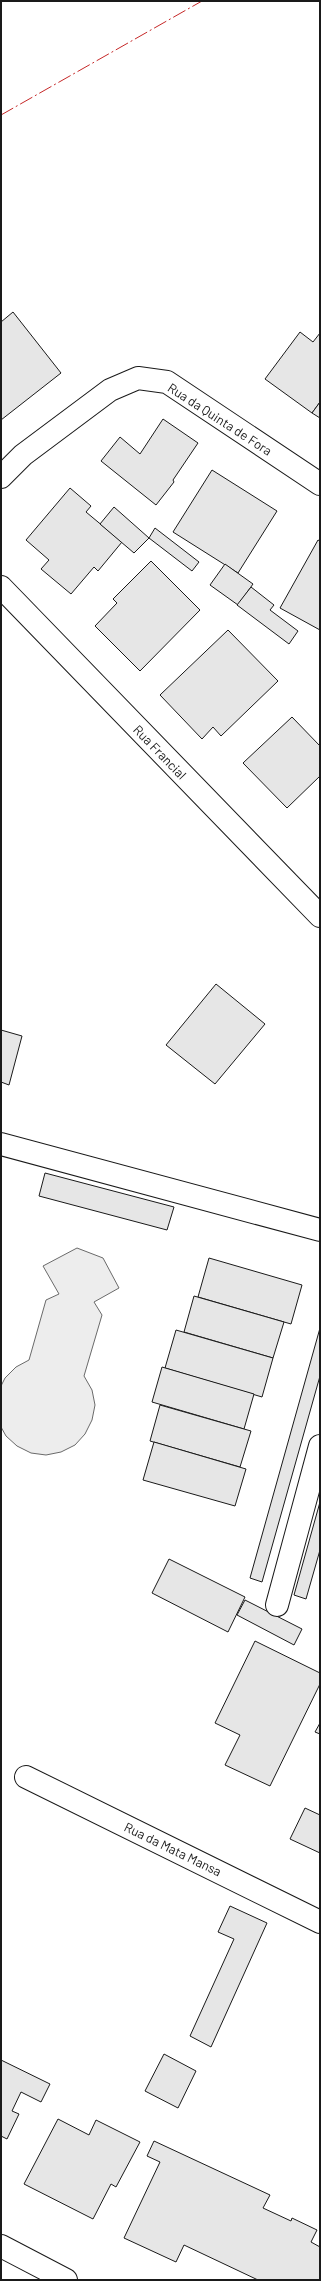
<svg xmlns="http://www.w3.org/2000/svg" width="321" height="2281" font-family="Barlow,sans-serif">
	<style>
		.built { fill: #ededed; stroke: #6a6a6a }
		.building { fill: #e6e6e6; stroke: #1a1a1a }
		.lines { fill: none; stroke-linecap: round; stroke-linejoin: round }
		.minor-casing { stroke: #1a1a1a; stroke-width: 24 }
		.tertiary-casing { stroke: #1a1a1a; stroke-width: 24 }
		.minor { stroke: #fff; stroke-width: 22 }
		.tertiary { stroke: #fff; stroke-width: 22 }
		.power { stroke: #c62828; stroke-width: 1; stroke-dasharray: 14 3 2 3; stroke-linecap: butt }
		.labels { text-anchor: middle; stroke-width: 3; stroke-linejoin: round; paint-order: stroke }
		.street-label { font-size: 13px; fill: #1a1a1a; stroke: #fff }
	</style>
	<rect width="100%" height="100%" fill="#fff"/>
	<!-- built -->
	<polygon class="built" points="77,1248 103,1258 119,1288 94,1302 102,1315 84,1376 92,1390 95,1405 92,1420 85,1434 75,1445 61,1452 46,1455 31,1453 17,1446 6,1436 1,1427 1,1386 5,1378 16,1367 29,1360 46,1300 59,1294 43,1266"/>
	<!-- building -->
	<g class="building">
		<polygon points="13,312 61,373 1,420 1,322"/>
		<polygon points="300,332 313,342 320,333 320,402 312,413 265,379"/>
		<polygon points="320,402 320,418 312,413"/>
		<polygon points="163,419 198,443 173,480 174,482 156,505 101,461 120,437 140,454"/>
		<polygon points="212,470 277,511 238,573 173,532"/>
		<polygon points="70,488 91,506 86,512 122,542 98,571 94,567 71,594 41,569 49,560 26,540"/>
		<polygon points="114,507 149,538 134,553 100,524"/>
		<polygon points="155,528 199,562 192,571 149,538"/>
		<polygon points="318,540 320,541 320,630 280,608"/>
		<polygon points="151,561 200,610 140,671 95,626 117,603 113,599"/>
		<polygon points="225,564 253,584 238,605 210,585"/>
		<polygon points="251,587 274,605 270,610 298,631 289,644 237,605"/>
		<polygon points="228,630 278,681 221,736 213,727 202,739 160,695"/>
		<polygon points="292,717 320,746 320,776 287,808 243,763"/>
		<polygon points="216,984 265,1024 215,1084 166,1045"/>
		<polygon points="1,1030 22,1036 9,1085 1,1082"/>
		<polygon points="45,1173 174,1207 167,1230 39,1196"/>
		<polygon points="209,1258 302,1285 291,1324 198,1297"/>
		<polygon points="194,1296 284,1322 273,1358 184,1332"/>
		<polygon points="320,1328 320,1376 262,1582 250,1578"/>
		<polygon points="176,1330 273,1358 262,1397 165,1368"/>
		<polygon points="162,1367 254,1394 244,1429 152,1402"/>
		<polygon points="160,1405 251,1431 240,1467 150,1441"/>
		<polygon points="154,1442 246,1469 235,1506 143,1480"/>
		<polygon points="320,1502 320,1550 306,1599 294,1595"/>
		<polygon points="169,1559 245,1597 228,1632 152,1593"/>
		<polygon points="245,1600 302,1629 294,1645 237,1615"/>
		<polygon points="255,1641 320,1673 320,1684 270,1786 225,1765 240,1735 215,1723"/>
		<polygon points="320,1723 320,1734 315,1732"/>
		<polygon points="305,1808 320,1815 320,1853 290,1839"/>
		<polygon points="230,1906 267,1923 211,2047 190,2036 234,1939 218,1932"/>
		<polygon points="164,2054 196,2071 178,2108 145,2091"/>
		<polygon points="1,2060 50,2084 41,2102 21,2092 12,2111 19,2114 7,2139 1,2136"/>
		<polygon points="58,2119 89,2135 96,2120 140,2142 116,2187 111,2184 93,2219 24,2184"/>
		<polygon points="154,2141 270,2195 263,2208 291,2221 292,2218 317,2230 311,2242 320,2247 320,2280 258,2280 184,2245 176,2262 124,2238 160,2162 147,2156"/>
	</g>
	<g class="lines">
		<!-- minor casing -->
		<g class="minor-casing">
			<g id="minor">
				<polyline points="1,477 23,455 110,390 138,378 167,382 320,484"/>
				<polyline points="1,1144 320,1230"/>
				<polyline points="277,1605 320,1446"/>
				<polyline points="26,1777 320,1922"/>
				<polyline points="1,2246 66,2280"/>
			</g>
		</g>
		<!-- tertiary casing -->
		<g class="tertiary-casing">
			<polyline id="tertiary" points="1,587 320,916"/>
		</g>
		<!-- minor -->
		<use href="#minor" class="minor"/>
		<!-- tertiary -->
		<use href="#tertiary" class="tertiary"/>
		<!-- power -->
		<polyline class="power" points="1,115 202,1"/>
	</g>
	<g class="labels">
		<!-- street labels -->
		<g class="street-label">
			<text transform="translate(220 419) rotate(33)" y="5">Rua da Quinta de Fora</text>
			<text transform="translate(160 752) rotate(46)" y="5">Rua Francial</text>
			<text transform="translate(173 1849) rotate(26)" y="5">Rua da Mata Mansa</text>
		</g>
	</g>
	<!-- border -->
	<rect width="321" height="2281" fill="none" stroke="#1a1a1a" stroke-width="4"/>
</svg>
